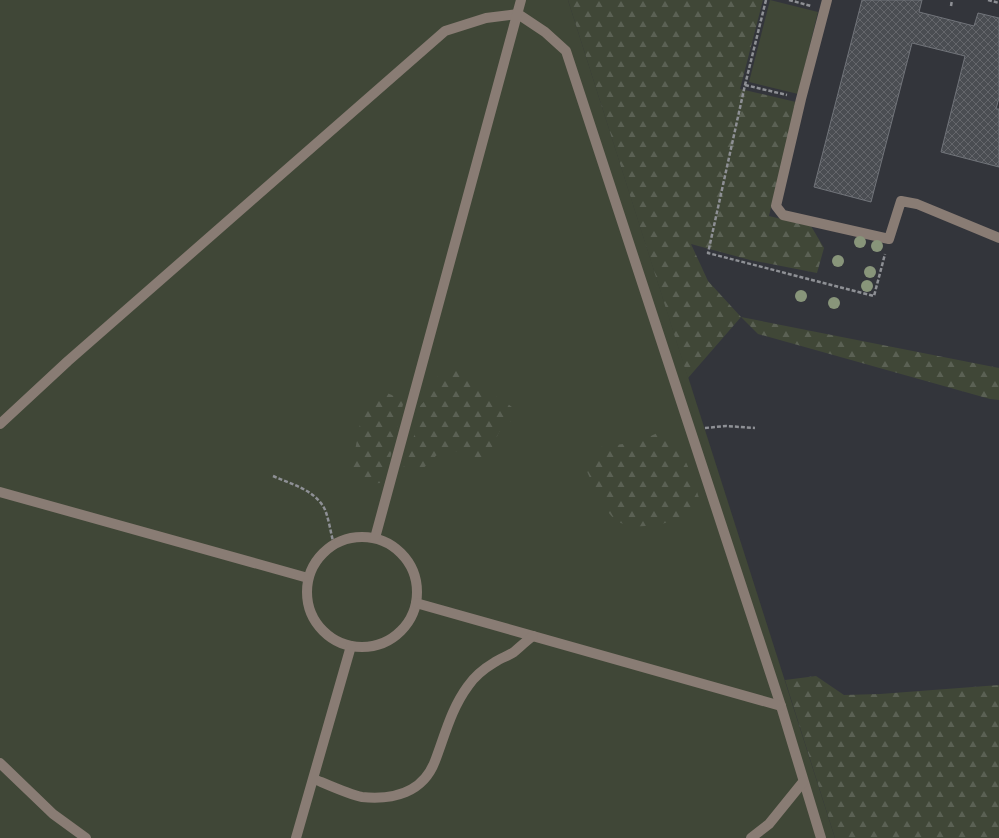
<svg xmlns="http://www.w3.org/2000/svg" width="999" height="838" font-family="Spectral,serif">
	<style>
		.grass { fill: #404737 }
		.forest { fill: url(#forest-firs) }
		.building { fill: url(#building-cross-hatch); stroke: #71747a }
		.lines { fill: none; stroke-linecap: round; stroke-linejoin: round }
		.path { stroke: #8e9095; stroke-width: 2.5; stroke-dasharray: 4 2; stroke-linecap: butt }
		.minor { stroke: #897c74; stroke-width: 10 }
		.tree { fill: #88957a }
	</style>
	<defs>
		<pattern id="forest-firs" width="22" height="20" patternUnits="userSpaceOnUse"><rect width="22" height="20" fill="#404737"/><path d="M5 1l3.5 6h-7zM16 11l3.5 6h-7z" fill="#5b6154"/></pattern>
		<pattern id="building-cross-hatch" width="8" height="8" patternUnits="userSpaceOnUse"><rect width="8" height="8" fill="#4a4d52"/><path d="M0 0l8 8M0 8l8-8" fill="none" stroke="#64666b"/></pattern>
	</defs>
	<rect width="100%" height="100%" fill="#33353b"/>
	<!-- grass -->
	<g class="grass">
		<polygon points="0,0 568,0 835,838 0,838"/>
		<polygon points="770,0 818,12 798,94 749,82"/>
	</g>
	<!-- forest -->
	<g class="forest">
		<polygon points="568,0 763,0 740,89 796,102 769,216 811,226 824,248 817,273 750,260 691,244 708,281 741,317 999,368 999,400 990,399 758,334 741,317 688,378"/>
		<path d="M455,367h9l18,22 21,11 14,11 -5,9 -13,12 -8,18 -12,11c-11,-2 -19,-11 -30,-11 -13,0 -17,14 -28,19 -5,2 -13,2 -19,3l12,-36 6,-30 17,-19 1,-17z"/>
		<polygon points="387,393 404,400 385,480 381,483 362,484 351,472 364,403 373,396"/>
		<path d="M662,431l15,12 14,30 8,25c-6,8 -13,17 -22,21 -15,7 -47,11 -60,2 -14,-10 -25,-39 -32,-54l16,-20 36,-5z"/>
		<polygon points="816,676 844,695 880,694 999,685 999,838 835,838 785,680"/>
	</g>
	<!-- building -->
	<polygon class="building" points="862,0 922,0 919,12 974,26 978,13 999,18 999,98 996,109 999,109 999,167 941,152 965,56 912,43 871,202 814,187"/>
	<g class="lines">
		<!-- path -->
		<g class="path">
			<polyline points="766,0 745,85 708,253 874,296 885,254"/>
			<polyline points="789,0 811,6"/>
			<polyline points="988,0 999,3"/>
			<polyline points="951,6 952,0"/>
			<polyline points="745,85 787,95"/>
			<polyline points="705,428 726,426 755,428"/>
			<path d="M273,476c18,8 39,13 50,30 5,7 8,29 11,39"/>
		</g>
		<!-- minor -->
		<g class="minor">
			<polyline points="827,0 801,99 776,206 783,215 889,239 901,201 917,204 999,238"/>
			<polyline points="0,424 68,361 445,31 486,18 518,14 545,32 566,51 781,706 821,838"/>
			<polyline points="0,492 308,578"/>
			<circle cx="362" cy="592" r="55"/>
			<polyline points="375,538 521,0"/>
			<polyline points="416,603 781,706"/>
			<polyline points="0,763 53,814 86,838"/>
			<path d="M314,779c12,5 36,16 48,18 31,3 61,-4 73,-36 10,-26 16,-52 33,-75 6,-9 17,-18 27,-24 6,-4 13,-6 19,-10 6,-5 12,-11 19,-16"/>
			<polyline points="296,838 351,646"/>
			<polyline points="751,838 769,824 803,782"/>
		</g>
	</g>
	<!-- trees -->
	<g class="tree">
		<circle cx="860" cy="242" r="6"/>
		<circle cx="877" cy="246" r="6"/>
		<circle cx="838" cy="261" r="6"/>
		<circle cx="870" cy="272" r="6"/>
		<circle cx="867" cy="286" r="6"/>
		<circle cx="801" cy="296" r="6"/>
		<circle cx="834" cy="303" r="6"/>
	</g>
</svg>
